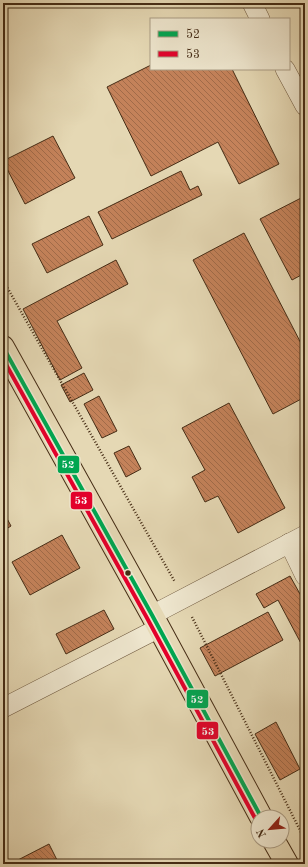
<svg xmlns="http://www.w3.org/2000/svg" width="308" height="867" font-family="'Old Standard TT',serif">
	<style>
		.building { fill: url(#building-back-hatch); stroke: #452c15 }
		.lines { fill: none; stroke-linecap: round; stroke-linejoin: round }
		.street-casing { stroke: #6d573d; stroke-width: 20 }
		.primary-casing { stroke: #452c15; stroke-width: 24 }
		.path { stroke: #452c15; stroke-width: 2.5; stroke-dasharray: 1 2; stroke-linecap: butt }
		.street { stroke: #eee6ce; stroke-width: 19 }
		.primary { stroke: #e5d8b4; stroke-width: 22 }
		.bus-1-casing { stroke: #eee6ce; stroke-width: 7 }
		.bus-2-casing { stroke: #eee6ce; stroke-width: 7 }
		.bus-1 { stroke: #00a651; stroke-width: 4 }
		.bus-2 { stroke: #e4002b; stroke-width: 4 }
		.bus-dot { fill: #452c15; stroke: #eee6ce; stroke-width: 1.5 }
		.line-badge { stroke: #eee6ce; stroke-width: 1.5 }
		.badge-label { font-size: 11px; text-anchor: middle; font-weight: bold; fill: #fff }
	</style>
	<defs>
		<pattern id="building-back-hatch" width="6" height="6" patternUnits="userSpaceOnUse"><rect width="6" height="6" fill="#c4825a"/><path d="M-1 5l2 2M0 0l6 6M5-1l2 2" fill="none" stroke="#a16b49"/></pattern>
	</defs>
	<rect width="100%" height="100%" fill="#e5d8b4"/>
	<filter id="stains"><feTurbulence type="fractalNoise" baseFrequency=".005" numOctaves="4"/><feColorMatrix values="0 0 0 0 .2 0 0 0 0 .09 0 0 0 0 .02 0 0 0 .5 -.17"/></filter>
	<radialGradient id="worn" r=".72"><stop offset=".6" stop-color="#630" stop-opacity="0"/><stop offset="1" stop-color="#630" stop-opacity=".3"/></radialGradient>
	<!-- building -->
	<g class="building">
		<polygon points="151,65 151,69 232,69 279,164 239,184 218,142 151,176 107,87"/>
		<polygon points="53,136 75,178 25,204 3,161"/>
		<polygon points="181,171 190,190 198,186 202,195 112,239 98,212"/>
		<polygon points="305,196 305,273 292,280 260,219"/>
		<polygon points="89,216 103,245 47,273 32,244"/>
		<polygon points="244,233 305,351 305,397 273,414 193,260"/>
		<polygon points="116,260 128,284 57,321 82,368 60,380 23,309"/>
		<polygon points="84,373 93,390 70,402 61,385"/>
		<polygon points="99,396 117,431 102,438 84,404"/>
		<polygon points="229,403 285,508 238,533 218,496 205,502 192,477 205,470 182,428"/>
		<polygon points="129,446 141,469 126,477 114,453"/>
		<polygon points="3,511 11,526 3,531"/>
		<polygon points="62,535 80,568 30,595 12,562"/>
		<polygon points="290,576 305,603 305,651 278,600 264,608 256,594"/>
		<polygon points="104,610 114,629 66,654 56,634"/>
		<polygon points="268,612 283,640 215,676 200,648"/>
		<polygon points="276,722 300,769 280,780 255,734"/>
		<polygon points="49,844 59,864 17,864 16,861"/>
	</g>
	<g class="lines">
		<!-- street casing -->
		<g class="street-casing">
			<g id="street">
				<polyline points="252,3 260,19"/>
				<polyline points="285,69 305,106"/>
				<polyline points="289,543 305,576"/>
				<polyline points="152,615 305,535"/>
				<polyline points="3,708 159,628"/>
			</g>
		</g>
		<!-- primary casing -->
		<g class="primary-casing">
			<g id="primary">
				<polyline points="3,347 152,615 261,817"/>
				<polyline points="274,841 287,864"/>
			</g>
		</g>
		<!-- path -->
		<g class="path">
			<polyline points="3,280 175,582"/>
			<polyline points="192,617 305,840"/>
		</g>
		<!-- street -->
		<use href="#street" class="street"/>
		<!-- primary -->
		<use href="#primary" class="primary"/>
		<!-- bus-1 casing -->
		<g class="bus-1-casing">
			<polyline id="bus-1" points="3,347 152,615 261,817"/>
		</g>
		<!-- bus-2 casing -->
		<g class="bus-2-casing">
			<polyline id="bus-2" points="3,359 147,618 256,820"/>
		</g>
		<!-- bus-1 -->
		<use href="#bus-1" class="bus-1"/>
		<!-- bus-2 -->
		<use href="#bus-2" class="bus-2"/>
	</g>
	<!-- markers -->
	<circle class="bus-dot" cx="128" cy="573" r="3.5"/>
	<g class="line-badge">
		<rect x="57" y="455" width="23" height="19" rx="4" fill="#00a651"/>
		<rect x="70" y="491" width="23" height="19" rx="4" fill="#e4002b"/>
		<rect x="186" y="689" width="23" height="20" rx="4" fill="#00a651"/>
		<rect x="196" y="721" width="23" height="19" rx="4" fill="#e4002b"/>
	</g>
	<g class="badge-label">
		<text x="68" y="468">52</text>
		<text x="81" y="504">53</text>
		<text x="197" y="703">52</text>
		<text x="208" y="735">53</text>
	</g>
	<!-- margin -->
	<rect width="308" height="867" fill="none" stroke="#e5d8b4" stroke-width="16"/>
	<rect x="4" y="4" width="300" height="859" fill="none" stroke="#452c15" stroke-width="2"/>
	<rect x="8" y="8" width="292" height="851" fill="none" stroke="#452c15"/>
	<!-- legend -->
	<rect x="150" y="18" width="140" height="52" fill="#eee6ce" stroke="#aa9c84"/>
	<rect x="158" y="31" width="20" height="6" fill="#00a651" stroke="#aa9c84"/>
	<text x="186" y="38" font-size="12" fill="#452c15">52</text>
	<rect x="158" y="51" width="20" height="6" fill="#e4002b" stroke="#aa9c84"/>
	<text x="186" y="58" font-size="12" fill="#452c15">53</text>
	<!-- north arrow -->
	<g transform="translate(270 829) rotate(243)"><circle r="19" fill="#eee6ce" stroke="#aa9c84"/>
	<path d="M0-3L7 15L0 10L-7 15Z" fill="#8f2418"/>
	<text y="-6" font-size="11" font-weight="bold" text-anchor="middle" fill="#452c15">N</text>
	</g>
	<rect width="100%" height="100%" filter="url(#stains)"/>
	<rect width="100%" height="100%" fill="url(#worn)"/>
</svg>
